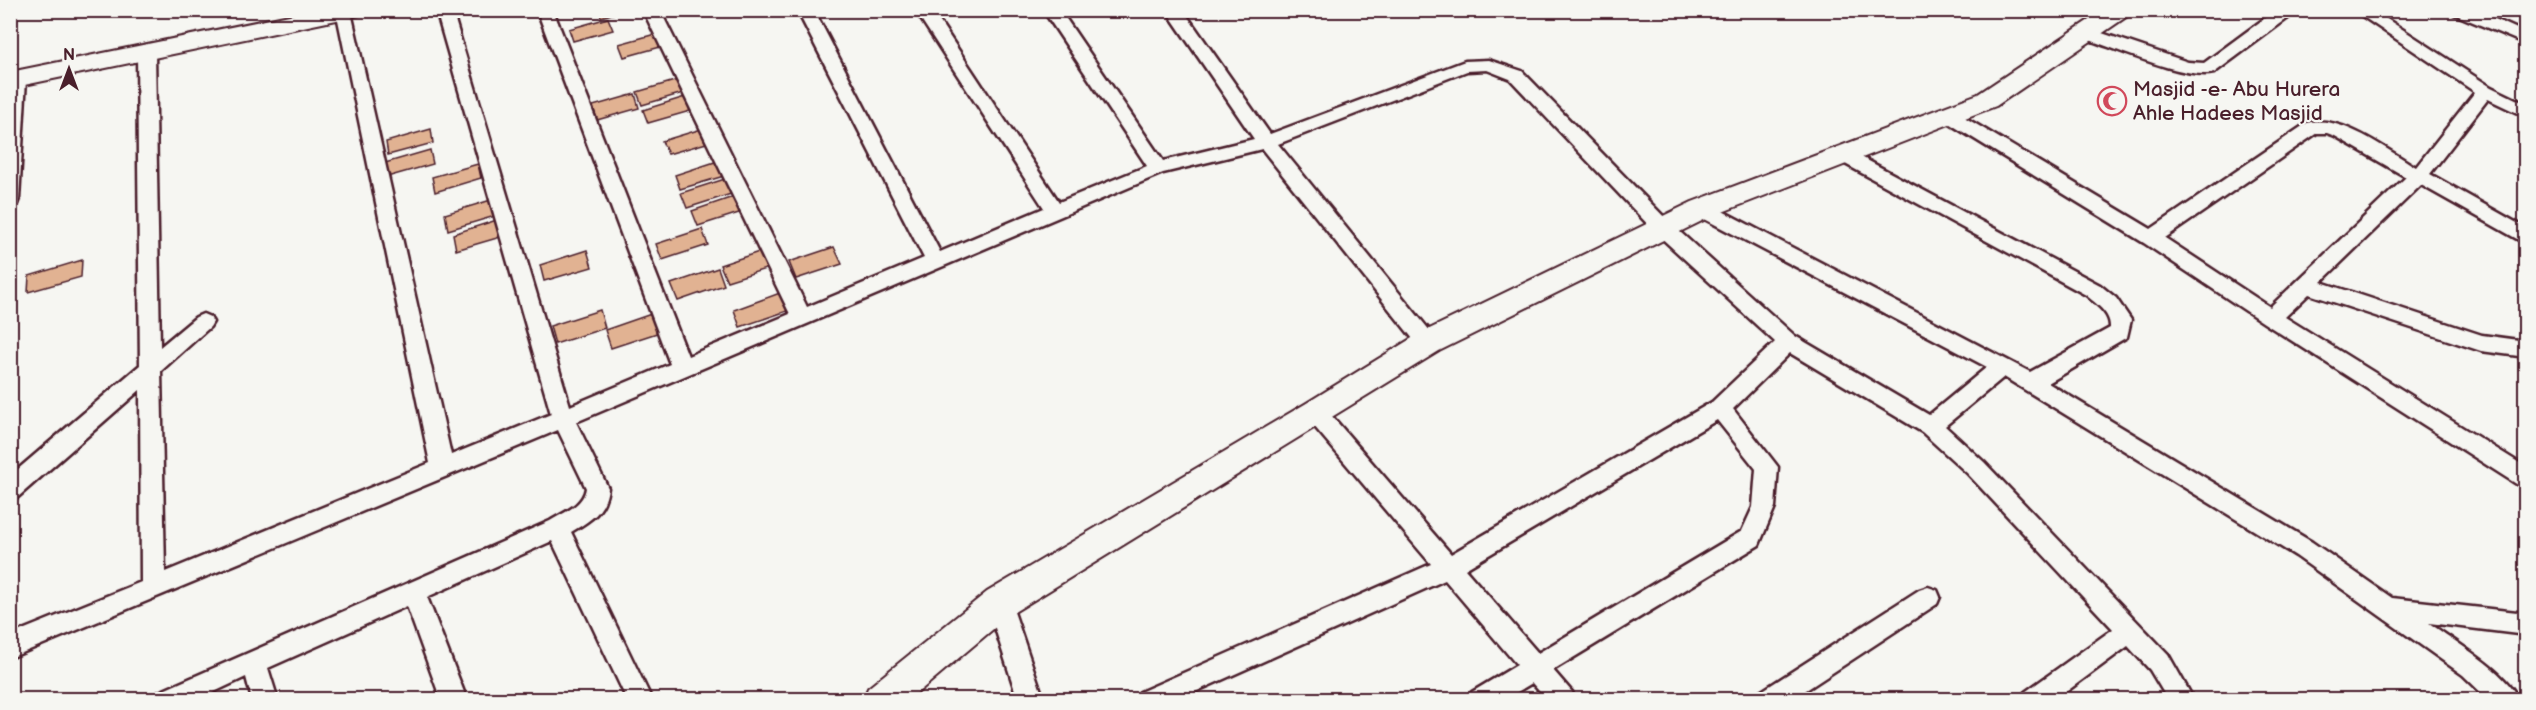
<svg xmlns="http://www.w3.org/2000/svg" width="2536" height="710" font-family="'Balsamiq Sans',sans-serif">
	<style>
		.building { fill: #e1b292; stroke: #4a1f2b; stroke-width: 1.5 }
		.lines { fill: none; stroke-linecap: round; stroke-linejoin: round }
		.street-casing { stroke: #4a1f2b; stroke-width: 5 }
		.secondary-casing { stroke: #4a1f2b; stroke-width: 4 }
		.street { fill: #f6f6f2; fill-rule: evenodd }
		.secondary { fill: #f6f6f2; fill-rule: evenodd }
		.labels { text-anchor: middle; stroke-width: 4.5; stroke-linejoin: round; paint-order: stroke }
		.poi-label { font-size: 21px; fill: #4a1f2b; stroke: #f6f6f2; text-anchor: start }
	</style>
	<rect width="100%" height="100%" fill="#f6f6f2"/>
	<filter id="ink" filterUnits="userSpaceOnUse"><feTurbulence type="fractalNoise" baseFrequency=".0167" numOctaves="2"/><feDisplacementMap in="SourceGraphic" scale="12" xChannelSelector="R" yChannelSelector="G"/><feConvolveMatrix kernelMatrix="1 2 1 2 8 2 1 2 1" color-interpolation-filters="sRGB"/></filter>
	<g filter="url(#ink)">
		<!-- building -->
		<g class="building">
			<polygon points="599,10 626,10 601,17"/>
			<polygon points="608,18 613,30 573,41 569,29"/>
			<polygon points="659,33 664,46 624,57 619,44"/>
			<polygon points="678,80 683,93 642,105 637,92"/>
			<polygon points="635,94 639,108 597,120 593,106"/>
			<polygon points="685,97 690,111 648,123 643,110"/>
			<polygon points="705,128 710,142 668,154 662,141"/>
			<polygon points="431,129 433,143 388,155 386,142"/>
			<polygon points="430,150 433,164 387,177 385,163"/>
			<polygon points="718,161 724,176 680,189 675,175"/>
			<polygon points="478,164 481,178 435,192 432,177"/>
			<polygon points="725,179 731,194 687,208 681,193"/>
			<polygon points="736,196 742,212 698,226 692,211"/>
			<polygon points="491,200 495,216 448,230 445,214"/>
			<polygon points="500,219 504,236 456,250 453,234"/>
			<polygon points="702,229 708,245 662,260 656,244"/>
			<polygon points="834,247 842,264 796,279 789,262"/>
			<polygon points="587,250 592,267 544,281 540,265"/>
			<polygon points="765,250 772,267 727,281 720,265"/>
			<polygon points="82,260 81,277 28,292 29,276"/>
			<polygon points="718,268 724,285 678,301 671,284"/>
			<polygon points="780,293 787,311 740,327 734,310"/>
			<polygon points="600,310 605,328 555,344 550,326"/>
			<polygon points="654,313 660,332 611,348 605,330"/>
		</g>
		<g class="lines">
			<!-- street casing -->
			<g class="street-casing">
				<g id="street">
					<path d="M336,10l15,2 100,443 100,-41 -115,-404h16l118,396 100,-42 -133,-354h16l135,346 102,-42 -147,-304h17l147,297 117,-49 -127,-248h17l126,242 104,-44 -129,-198h17l127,192 88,-36 -104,-156h17l103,151 91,-22 -88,-129h17l87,124 195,-73 24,-1 33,11 148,152 125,113 134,79 58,-48 -292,-153 -3,-5 3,-5 7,-2 7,2 321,168 80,-44c1,-15 -14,-24 -24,-33l-250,-136 -2,-4 2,-4h14l250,134 16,13 15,22 -4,17 -79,46 264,159 80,56 134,15v22l-97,-12c25,18 78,49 90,77h-30l-26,-25 -167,-119 -292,-179 -59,49 39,36 184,192 26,46h-26l-18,-30 -22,-24 -73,54h-33l3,-8 88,-63 -145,-155 -46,-42 -132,-79 -57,56 45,58 -3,40 -16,38 -206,125 19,22 3,8h-28l-15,-17 -28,17h-35l3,-8 45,-27 -72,-85 -268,120h-40l3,-8 291,-128 -123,-145 -3,-6 3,-6 8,-2 8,2 127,147 261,-152 63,-60 -119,-109 -146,-154 -23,-9 -20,1 -189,73 157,193 3,6 -3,6 -7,2 -7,-2 -159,-200 -99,24 -587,249 32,66c-3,24 -17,32 -37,44l81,168h-25l-75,-159 -125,56 40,103h-26l-34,-94 -139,62 10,32h-26l-6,-23 -49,23h-41l3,-8 391,-171c14,-9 33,-15 36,-33l-28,-58 -548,228v-23l131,-53 -1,-192 -122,107 -8,2v-23l130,-111 -3,-312 3,-4h12l3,4 5,294 36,-30 7,-3 7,3 3,5 -3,5 -49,44 4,201 265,-109zM1717,420l39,49 -3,38 -11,24 -204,122 -73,-84z"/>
					<polygon points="2085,10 2105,10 2115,19 2113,23 2101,23"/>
					<path d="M2276,10h23l-85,63c-29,7 -102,-26 -133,-36l-2,-4 2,-4 6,-1 101,34 16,1z"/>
					<path d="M2353,10h20l118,77 35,17v13l-38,-18 -58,75 96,54v16l-105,-59 -100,97 161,53 44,6v16l-45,-6 -172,-57 -24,23 241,150v21l-8,-3 -254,-162 -120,-80 -202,-124 -3,-4 3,-4h12l197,118 156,-106c34,-9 80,27 109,44l59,-75zM2317,133h10l8,3 71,41 -136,130 -105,-69z"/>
					<polygon points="2452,10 2475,10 2526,33 2526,44 2454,14"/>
					<polygon points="17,74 23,75 26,79 19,199 17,204 10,205 10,76"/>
					<polygon points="1928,587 1937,590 1940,597 1937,604 1791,700 1757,700 1760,692 1919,590"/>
					<polygon points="999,592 1008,596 1011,603 1044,700 1018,700 987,603 990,596"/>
				</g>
			</g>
			<!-- secondary casing -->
			<g class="secondary-casing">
				<g id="secondary">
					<polygon points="314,10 362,10 359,15 351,17 10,88 10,72"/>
					<polygon points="2104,10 2132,10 2129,15 1996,106 1712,216 1439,351 1011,614 909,700 863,700 868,688 987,592 1305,404 1417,335 1692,202 1978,94"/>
				</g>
			</g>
			<!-- street -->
			<use href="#street" class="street"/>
			<!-- secondary -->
			<use href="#secondary" class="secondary"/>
		</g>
	</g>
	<!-- icons -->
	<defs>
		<g id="mosque-ring" transform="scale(1.5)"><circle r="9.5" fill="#f6f6f2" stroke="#d1495b" stroke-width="1.5"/><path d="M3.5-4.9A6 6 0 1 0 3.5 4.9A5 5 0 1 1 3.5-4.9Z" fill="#d1495b"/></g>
	</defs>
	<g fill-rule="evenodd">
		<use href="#mosque-ring" x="2112" y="101"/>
	</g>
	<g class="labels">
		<!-- poi labels -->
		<g class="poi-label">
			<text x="2133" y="96">Masjid -e- Abu Hurera<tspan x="2133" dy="24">Ahle Hadees Masjid</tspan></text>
		</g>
	</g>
	<!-- margin -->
	<rect width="2536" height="710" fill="none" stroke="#f6f6f2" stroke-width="36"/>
	<rect x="18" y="18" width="2500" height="674" fill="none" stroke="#4a1f2b" stroke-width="2" filter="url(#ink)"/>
	<!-- north arrow -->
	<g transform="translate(69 69)" stroke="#f6f6f2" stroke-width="4.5" paint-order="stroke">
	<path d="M0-4.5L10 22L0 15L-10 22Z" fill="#4a1f2b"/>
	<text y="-9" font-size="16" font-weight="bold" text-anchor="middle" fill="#4a1f2b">N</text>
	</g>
</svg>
